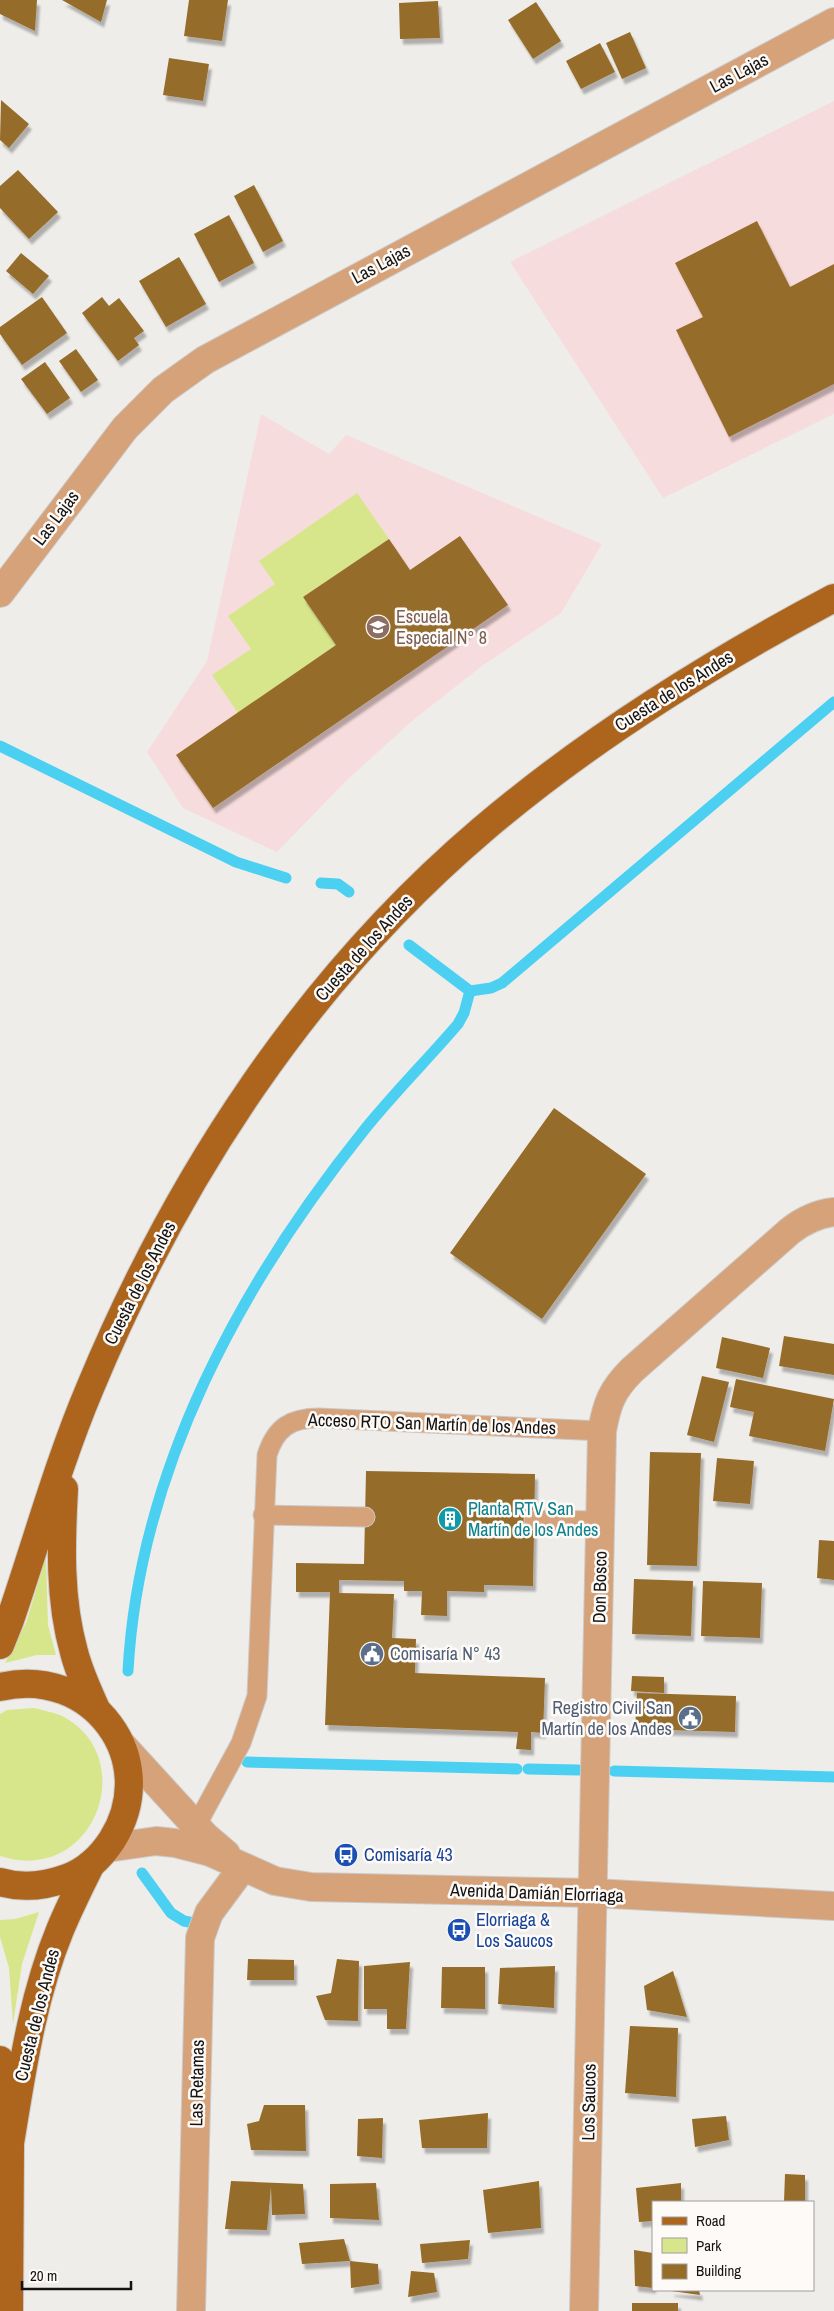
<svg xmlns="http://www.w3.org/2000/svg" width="834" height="2311" font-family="'Archivo Narrow',sans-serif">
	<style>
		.education { fill: #f7dcdd }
		.green { fill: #d7e68b }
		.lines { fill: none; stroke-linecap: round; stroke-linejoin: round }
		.stream { stroke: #4bd0f2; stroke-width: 11 }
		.building { fill: #966c29; filter: url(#shadow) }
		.service-casing { stroke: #cccac8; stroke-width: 21 }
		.minor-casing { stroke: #cccac8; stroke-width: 30 }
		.tertiary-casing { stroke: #cccac8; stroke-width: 30 }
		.primary-casing { stroke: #cccac8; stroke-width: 30 }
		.service { stroke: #d5a279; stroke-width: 19 }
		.minor { stroke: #d5a279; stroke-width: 28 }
		.tertiary { stroke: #d5a279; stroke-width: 28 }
		.primary { stroke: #ad641c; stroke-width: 28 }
		.labels { text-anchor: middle; stroke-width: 5; stroke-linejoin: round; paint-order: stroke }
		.street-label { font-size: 18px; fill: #151413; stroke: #fdfaf7 }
		.education-label { font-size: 18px; fill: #785e54; stroke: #fdfaf7; text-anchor: start }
		.culture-label { font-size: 18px; fill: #0d838f; stroke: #fdfaf7; text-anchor: start }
		.service-label { font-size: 18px; fill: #4e5e75; stroke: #fdfaf7; text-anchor: start }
		.transit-label { font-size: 18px; fill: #164399; stroke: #fdfaf7; text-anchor: start }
	</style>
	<defs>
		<filter id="shadow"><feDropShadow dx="3" dy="5.5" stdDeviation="1" flood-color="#0004"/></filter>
	</defs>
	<rect width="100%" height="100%" fill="#efedea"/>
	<!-- education -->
	<g class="education">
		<polygon points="834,101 834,414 663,498 510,262"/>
		<polygon points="261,414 329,454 346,435 602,544 561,613 482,666 412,721 346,781 277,852 183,808 147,752 207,661"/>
	</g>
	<!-- green -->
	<g class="green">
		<polygon points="357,493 389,539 303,597 336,645 238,713 212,675 251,649 228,616 275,584 259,561"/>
		<polygon points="46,1557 48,1625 56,1655 37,1655 5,1663 26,1623"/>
		<path d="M34,1708c8,2 18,4 26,7 82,39 36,172 -60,141v-142l7,-4z"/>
		<polygon points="39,1912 22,1964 13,2024 9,1968 0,1937 0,1920 15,1919"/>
	</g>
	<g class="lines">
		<!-- stream -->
		<g class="stream">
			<polyline points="0,746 236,862 286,878"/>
			<polyline points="321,883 338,884 349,892"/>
			<polyline points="409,945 470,991 491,988 502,983 834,702"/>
			<path d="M128,1671c11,-201 113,-388 237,-542 30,-37 63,-70 93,-105l6,-11 6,-22"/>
			<polyline points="247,1762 517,1769"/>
			<polyline points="528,1769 578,1770"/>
			<polyline points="614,1771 834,1777"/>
			<polyline points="142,1873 171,1913 184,1921 204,1925"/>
		</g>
	</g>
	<!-- building -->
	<g class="building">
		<polygon points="0,0 37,0 35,31 0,14"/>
		<polygon points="62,0 107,0 101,22"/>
		<polygon points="189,0 228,0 222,41 184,36"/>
		<polygon points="438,1 440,38 400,39 399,3"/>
		<polygon points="536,2 561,41 533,59 508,20"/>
		<polygon points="630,32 646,68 622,79 606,43"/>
		<polygon points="600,43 615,72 581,89 566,61"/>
		<polygon points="169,58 209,64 203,101 163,95"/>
		<polygon points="1,100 29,124 9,148 0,140"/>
		<polygon points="18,170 58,212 29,239 0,208 0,186"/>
		<polygon points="254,185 283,241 263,252 234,196"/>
		<polygon points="229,215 254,263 219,282 194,234"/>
		<polygon points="757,221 790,287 834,264 834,384 729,437 676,330 703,317 675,263"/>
		<polygon points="21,253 49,276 33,294 6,271"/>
		<polygon points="179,257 206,304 166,327 139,281"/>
		<polygon points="42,297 67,333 22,365 0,334 0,327"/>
		<polygon points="102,297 109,306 119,298 144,331 134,338 139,345 118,361 82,313"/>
		<polygon points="76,349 98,380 81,392 59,361"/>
		<polygon points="45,362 70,398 47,414 21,379"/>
		<polygon points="460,536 508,605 213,808 176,755 336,645 303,597 389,539 410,570"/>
		<polygon points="554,1108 646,1174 542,1319 450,1253"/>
		<polygon points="784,1336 834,1344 834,1375 779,1366"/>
		<polygon points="722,1337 770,1348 763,1378 716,1368"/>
		<polygon points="702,1376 729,1382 714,1442 687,1435"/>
		<polygon points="736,1379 834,1399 825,1451 749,1436 754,1412 730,1407"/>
		<polygon points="650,1452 701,1453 697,1566 647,1565"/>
		<polygon points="717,1458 754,1461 750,1504 713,1501"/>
		<polygon points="366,1471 535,1474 533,1586 484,1585 484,1592 447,1591 447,1616 421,1615 422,1591 404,1591 404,1581 339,1580 339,1593 394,1594 392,1638 416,1639 415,1673 545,1678 543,1733 531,1732 531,1750 516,1749 518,1732 325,1725 330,1592 296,1592 296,1563 364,1564"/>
		<polygon points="819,1540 834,1541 834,1580 817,1578"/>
		<polygon points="634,1579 693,1581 691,1636 632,1634"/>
		<polygon points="703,1581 762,1583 760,1638 701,1636"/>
		<polygon points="632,1676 664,1677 664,1693 631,1691"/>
		<polygon points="637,1693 736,1696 735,1732 635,1729"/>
		<polygon points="248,1959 294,1960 294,1980 247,1980"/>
		<polygon points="337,1959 359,1961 358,2021 325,2020 316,1996 331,1993"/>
		<polygon points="410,1962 406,2029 387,2029 387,2009 364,2009 364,1966"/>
		<polygon points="555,1966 554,2008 498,2004 500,1968"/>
		<polygon points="442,1967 485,1967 485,2009 441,2008"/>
		<polygon points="673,1971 687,2017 647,2010 644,1986"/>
		<polygon points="630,2026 678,2028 676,2097 625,2093"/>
		<polygon points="264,2105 305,2105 306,2151 251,2150 247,2124 259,2121"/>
		<polygon points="488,2113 487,2148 422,2148 419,2120"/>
		<polygon points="726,2116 729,2140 695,2147 692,2119"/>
		<polygon points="383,2118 382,2158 357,2156 358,2119"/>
		<polygon points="785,2174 805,2175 805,2202 784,2202"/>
		<polygon points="231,2181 303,2184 305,2214 272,2215 271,2187 267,2230 225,2229"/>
		<polygon points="539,2181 541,2228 488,2233 483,2190"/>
		<polygon points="376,2183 379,2220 330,2218 330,2184"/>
		<polygon points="681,2183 681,2202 653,2202 653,2221 639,2222 636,2188"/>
		<polygon points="344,2239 350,2261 302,2264 299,2243"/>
		<polygon points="470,2240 468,2259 422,2263 420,2244"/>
		<polygon points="634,2250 653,2253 653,2288 635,2286"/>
		<polygon points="350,2261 378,2264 379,2284 351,2288"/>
		<polygon points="411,2271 434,2273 437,2292 408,2297"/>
		<polygon points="671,2290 699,2290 700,2295 671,2291"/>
		<rect x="632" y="2303" width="46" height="8"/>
	</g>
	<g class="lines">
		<!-- service casing -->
		<g class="service-casing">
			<g id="service">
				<polyline points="263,1515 365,1517"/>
				<polyline points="534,1520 602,1521"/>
				<path d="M195,1835l1,-9 45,-83 16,-47 10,-241c9,-28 24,-37 52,-37l283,13"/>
			</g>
		</g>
		<!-- minor casing -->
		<g class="minor-casing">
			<g id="minor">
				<polyline points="0,593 125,428 163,390 205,360 834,22"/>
				<polyline points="191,2311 200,1938 209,1913 243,1867"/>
				<path d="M584,2311l18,-880c5,-28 10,-41 30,-61l158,-139c14,-11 27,-17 44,-19"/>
			</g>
		</g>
		<!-- tertiary casing -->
		<g class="tertiary-casing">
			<g id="tertiary">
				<polyline points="121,1744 206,1837 226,1854"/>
				<polyline points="107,1848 156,1841 175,1843 210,1852 275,1881 311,1887 593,1893 834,1906"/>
			</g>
		</g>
		<!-- primary casing -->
		<g class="primary-casing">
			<g id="primary">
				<path d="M64,1489c-3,54 -5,110 10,163 5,20 14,39 22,57"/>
				<path d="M0,1645l10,-25c26,-76 49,-159 80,-232 88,-212 217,-409 392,-558 108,-92 227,-166 352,-232"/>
				<path d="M0,1687c91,-22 163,72 112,153 -11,17 -26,31 -45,38 -22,8 -44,11 -67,4"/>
				<polyline points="0,2060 10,2143 9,2311"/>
				<path d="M10,2143c12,-72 22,-145 50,-213 9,-22 20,-44 31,-66"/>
			</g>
		</g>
		<!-- service -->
		<use href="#service" class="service"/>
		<!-- minor -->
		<use href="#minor" class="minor"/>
		<!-- tertiary -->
		<use href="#tertiary" class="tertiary"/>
		<!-- primary -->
		<use href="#primary" class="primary"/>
	</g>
	<!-- icons -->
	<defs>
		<g id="school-disc" transform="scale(1.25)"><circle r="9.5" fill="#8d6e63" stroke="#fdfaf7"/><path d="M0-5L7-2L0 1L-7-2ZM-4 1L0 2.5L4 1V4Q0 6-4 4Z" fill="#fff"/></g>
		<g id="building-disc" transform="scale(1.25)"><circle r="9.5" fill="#0f9aa8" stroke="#fdfaf7"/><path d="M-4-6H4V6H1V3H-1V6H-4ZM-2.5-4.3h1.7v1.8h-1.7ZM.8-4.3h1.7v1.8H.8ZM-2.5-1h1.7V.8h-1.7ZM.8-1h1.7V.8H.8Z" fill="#fff"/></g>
		<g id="civic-disc" transform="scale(1.25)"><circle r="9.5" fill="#5c6f8a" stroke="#fdfaf7"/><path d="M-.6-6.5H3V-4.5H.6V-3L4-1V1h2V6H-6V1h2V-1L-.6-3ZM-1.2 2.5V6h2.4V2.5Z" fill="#fff"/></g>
		<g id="bus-disc" transform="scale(1.25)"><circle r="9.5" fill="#1a4fb4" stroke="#fdfaf7"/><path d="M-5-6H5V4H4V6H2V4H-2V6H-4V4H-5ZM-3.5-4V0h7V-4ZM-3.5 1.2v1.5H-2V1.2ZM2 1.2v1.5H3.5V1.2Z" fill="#fff"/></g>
	</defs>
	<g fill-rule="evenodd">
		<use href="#school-disc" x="378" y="627"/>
		<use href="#building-disc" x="450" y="1519"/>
		<use href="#civic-disc" x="372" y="1654"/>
		<use href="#civic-disc" x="690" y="1718"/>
		<use href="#bus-disc" x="346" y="1855"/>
		<use href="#bus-disc" x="459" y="1930"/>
	</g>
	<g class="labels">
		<!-- street labels -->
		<g class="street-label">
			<text transform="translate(739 73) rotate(-28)" y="6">Las Lajas</text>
			<text transform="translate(381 264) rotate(-28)" y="6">Las Lajas</text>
			<text transform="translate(56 518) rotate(-53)" y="6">Las Lajas</text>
			<text transform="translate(674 691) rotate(-32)" y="6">Cuesta de los Andes</text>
			<text transform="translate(364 948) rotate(-48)" y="6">Cuesta de los Andes</text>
			<text transform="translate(140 1283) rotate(-63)" y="6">Cuesta de los Andes</text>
			<text transform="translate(432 1424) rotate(2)" y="6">Acceso RTO San Martín de los Andes</text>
			<text transform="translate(600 1587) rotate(-89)" y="6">Don Bosco</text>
			<text transform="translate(537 1893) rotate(2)" y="6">Avenida Damián Elorriaga</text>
			<text transform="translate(37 2015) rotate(-76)" y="6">Cuesta de los Andes</text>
			<text transform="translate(197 2083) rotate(-89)" y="6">Las Retamas</text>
			<text transform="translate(589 2102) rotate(-89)" y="6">Los Saucos</text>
		</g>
		<!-- education labels -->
		<g class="education-label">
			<text x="396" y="623">Escuela<tspan x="396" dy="21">Especial N° 8</tspan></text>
		</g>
		<!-- culture labels -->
		<g class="culture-label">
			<text x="468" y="1515">Planta RTV San<tspan x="468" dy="21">Martín de los Andes</tspan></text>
		</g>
		<!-- service labels -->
		<g class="service-label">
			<text x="390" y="1660">Comisaría N° 43</text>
			<text x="672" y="1714" text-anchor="end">Registro Civil San<tspan x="672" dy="21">Martín de los Andes</tspan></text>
		</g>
		<!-- transit labels -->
		<g class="transit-label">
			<text x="364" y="1861">Comisaría 43</text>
			<text x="476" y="1926">Elorriaga &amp;<tspan x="476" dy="21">Los Saucos</tspan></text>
		</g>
	</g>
	<!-- legend -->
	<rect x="652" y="2201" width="162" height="90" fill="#fdfaf7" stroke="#a09e9c"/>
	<rect x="662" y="2217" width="25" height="8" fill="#ad641c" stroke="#a09e9c"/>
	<text x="696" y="2226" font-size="15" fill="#151413">Road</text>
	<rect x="662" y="2238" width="25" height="15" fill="#d7e68b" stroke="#a09e9c"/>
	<text x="696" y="2251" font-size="15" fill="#151413">Park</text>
	<rect x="662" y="2264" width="25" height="15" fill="#966c29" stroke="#a09e9c"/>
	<text x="696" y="2276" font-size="15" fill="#151413">Building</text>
	<!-- scale -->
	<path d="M22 2281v8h109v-8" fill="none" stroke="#151413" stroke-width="2.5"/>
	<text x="30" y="2281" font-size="15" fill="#151413" stroke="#fdfaf7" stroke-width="4" paint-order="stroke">20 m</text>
</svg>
